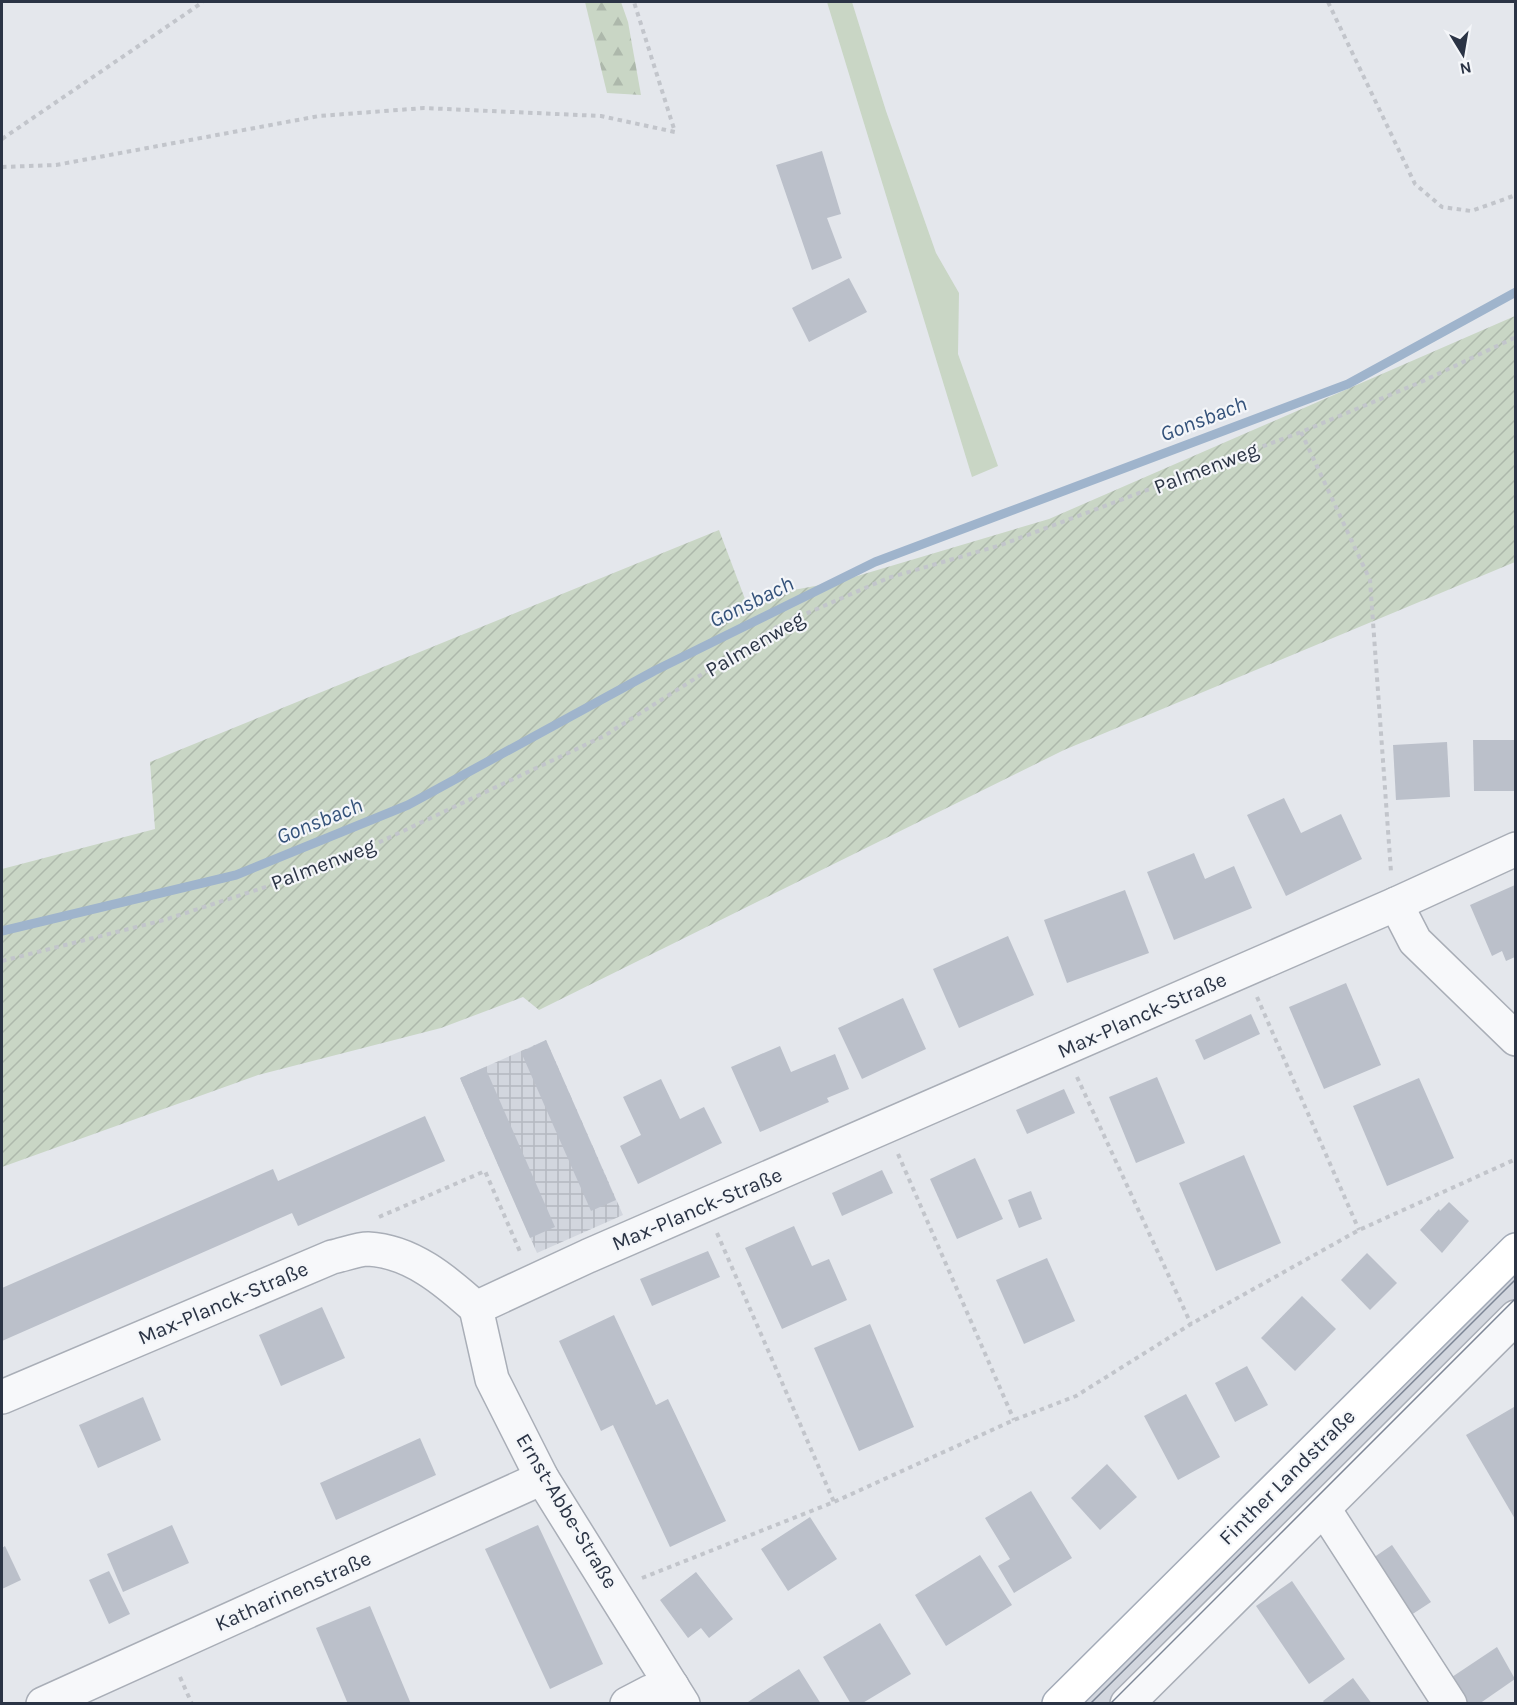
<svg xmlns="http://www.w3.org/2000/svg" width="1517" height="1705" font-family="Karla,sans-serif">
	<style>
		.built { fill: #d2d6de }
		.industrial { fill: url(#industrial-grid) }
		.grass { fill: #c9d6c5 }
		.forest { fill: url(#forest-firs) }
		.garden { fill: url(#garden-furrows) }
		.lines { fill: none; stroke-linecap: round; stroke-linejoin: round }
		.stream { stroke: #9fb4cc; stroke-width: 9 }
		.building { fill: #bbc0ca }
		.minor-casing { stroke: #a9aeb7; stroke-width: 36 }
		.major-casing { stroke: #a3abb8; stroke-width: 36 }
		.path { stroke: #c2c5cb; stroke-width: 4; stroke-dasharray: 4.5 4.5; stroke-linecap: butt }
		.minor { stroke: #f7f8fa; stroke-width: 33 }
		.major { stroke: #fff; stroke-width: 33 }
		.tram { stroke: #7d8696; stroke-width: 1.5 }
		.labels { text-anchor: middle; stroke-width: 4.5; stroke-linejoin: round; paint-order: stroke }
		.street-label { font-size: 21px; fill: #2b3445; stroke: #f4f6f9 }
		.water-label { font-size: 22px; font-style: italic; fill: #34527a; stroke: #f4f6f9 }
	</style>
	<defs>
		<pattern id="industrial-grid" width="8" height="8" patternUnits="userSpaceOnUse" patternTransform="scale(1.5)"><rect width="8" height="8" fill="#d2d6de"/><path d="M0 4h8M4 0v8" fill="none" stroke="#b4b8c0"/></pattern>
		<pattern id="forest-firs" width="22" height="20" patternUnits="userSpaceOnUse" patternTransform="scale(1.5)"><rect width="22" height="20" fill="#c9d6c5"/><path d="M5 1l3.5 6h-7zM16 11l3.5 6h-7z" fill="#adb8ab"/></pattern>
		<pattern id="garden-furrows" width="10" height="10" patternUnits="userSpaceOnUse" patternTransform="scale(1.5)"><rect width="10" height="10" fill="#c9d6c5"/><path d="M-1 1l2-2M0 10L10 0M9 11l2-2" fill="none" stroke="#adb8ab"/></pattern>
	</defs>
	<rect width="100%" height="100%" fill="#e4e7ec"/>
	<!-- built -->
	<polygon class="built" points="1515,1267 1515,1310 1118,1703 1076,1704"/>
	<!-- industrial -->
	<polygon class="industrial" points="546,1040 623,1215 537,1253 460,1078"/>
	<!-- grass -->
	<polygon class="grass" points="827,2 852,2 886,111 936,253 959,293 958,354 998,466 972,477"/>
	<!-- forest -->
	<polygon class="forest" points="585,2 621,2 628,22 641,95 607,93"/>
	<!-- garden -->
	<polygon class="garden" points="1515,316 1515,562 1064,750 539,1010 523,997 441,1028 258,1075 2,1167 2,869 155,829 150,762 719,530 745,599 837,582 1049,519"/>
	<g class="lines">
		<!-- stream -->
		<polyline class="stream" points="2,931 236,875 408,805 654,671 875,562 1348,384 1516,292"/>
	</g>
	<!-- building -->
	<g class="building">
		<polygon points="822,151 841,214 827,218 842,258 812,270 776,165"/>
		<polygon points="849,278 867,312 809,342 792,308"/>
		<polygon points="1473,740 1515,740 1515,791 1474,791"/>
		<polygon points="1447,742 1450,797 1396,800 1393,745"/>
		<polygon points="1284,798 1301,833 1341,814 1362,859 1286,896 1247,815"/>
		<polygon points="1194,853 1205,879 1234,866 1252,908 1174,940 1147,872"/>
		<polygon points="1515,885 1515,957 1506,961 1502,951 1492,956 1470,905"/>
		<polygon points="1125,890 1149,953 1067,983 1044,920"/>
		<polygon points="1008,936 1034,995 959,1028 933,969"/>
		<polygon points="1346,983 1381,1065 1324,1089 1289,1007"/>
		<polygon points="903,998 926,1049 862,1079 838,1028"/>
		<polygon points="1251,1014 1260,1034 1204,1060 1195,1040"/>
		<polygon points="546,1040 616,1200 591,1211 521,1052"/>
		<polygon points="780,1046 791,1072 835,1054 849,1089 827,1098 829,1102 760,1132 731,1067"/>
		<polygon points="485,1067 555,1227 530,1238 460,1078"/>
		<polygon points="1157,1077 1185,1143 1136,1163 1109,1097"/>
		<polygon points="1419,1078 1454,1158 1387,1186 1353,1106"/>
		<polygon points="661,1079 680,1119 704,1107 722,1143 638,1184 620,1146 641,1135 623,1097"/>
		<polygon points="1064,1089 1075,1113 1027,1134 1016,1110"/>
		<polygon points="425,1116 445,1161 298,1226 292,1213 2,1341 2,1288 273,1169 278,1181"/>
		<polygon points="1244,1155 1281,1243 1216,1271 1179,1183"/>
		<polygon points="975,1158 1003,1219 957,1239 930,1179"/>
		<polygon points="882,1170 893,1193 842,1216 832,1193"/>
		<polygon points="1031,1191 1042,1219 1019,1228 1008,1200"/>
		<polygon points="1449,1202 1469,1221 1442,1253 1420,1230 1439,1209 1440,1211"/>
		<polygon points="794,1226 812,1266 829,1259 847,1300 782,1329 745,1248"/>
		<polygon points="708,1251 720,1277 652,1306 640,1279"/>
		<polygon points="1367,1253 1397,1283 1370,1310 1341,1280"/>
		<polygon points="1047,1258 1075,1321 1024,1344 996,1280"/>
		<polygon points="1302,1296 1336,1329 1295,1371 1261,1338"/>
		<polygon points="322,1307 345,1358 281,1386 259,1335"/>
		<polygon points="614,1315 656,1405 668,1399 726,1521 670,1547 613,1425 601,1431 559,1341"/>
		<polygon points="870,1324 914,1427 859,1451 814,1348"/>
		<polygon points="1247,1366 1268,1405 1235,1422 1215,1383"/>
		<polygon points="1186,1394 1220,1457 1178,1480 1144,1416"/>
		<polygon points="143,1397 161,1440 98,1468 79,1425"/>
		<polygon points="1514,1407 1515,1410 1515,1519 1466,1435"/>
		<polygon points="420,1438 436,1475 336,1520 320,1483"/>
		<polygon points="1107,1464 1137,1497 1100,1530 1071,1498"/>
		<polygon points="1031,1491 1072,1558 1014,1593 998,1566 1010,1559 985,1518"/>
		<polygon points="810,1517 837,1559 788,1591 761,1549"/>
		<polygon points="172,1525 189,1563 123,1592 107,1554"/>
		<polygon points="538,1525 603,1664 550,1689 485,1549"/>
		<polygon points="1392,1545 1431,1602 1405,1619 1367,1562"/>
		<polygon points="5,1546 21,1580 2,1589 2,1548"/>
		<polygon points="980,1555 1012,1605 946,1646 915,1595"/>
		<polygon points="109,1571 130,1614 109,1624 89,1580"/>
		<polygon points="696,1572 733,1619 709,1638 701,1628 688,1638 660,1600"/>
		<polygon points="1292,1581 1345,1659 1309,1684 1256,1606"/>
		<polygon points="370,1606 411,1704 348,1704 316,1628"/>
		<polygon points="880,1623 911,1674 861,1704 851,1704 823,1657"/>
		<polygon points="1497,1647 1515,1679 1479,1704 1462,1704 1446,1681"/>
		<polygon points="799,1669 821,1704 745,1704 769,1688"/>
		<polygon points="1353,1678 1372,1704 1325,1704 1323,1701"/>
	</g>
	<g class="lines">
		<!-- minor casing -->
		<g class="minor-casing">
			<g id="minor">
				<polyline points="1396,904 1415,941 1516,1039"/>
				<polyline points="476,1308 492,1379 542,1478 683,1704"/>
				<path d="M2,1397l330,-140c11,-2 25,-8 36,-8 43,2 78,32 108,59l112,-52 808,-352 120,-55"/>
				<polyline points="1324,1509 1450,1704"/>
				<polyline points="43,1704 542,1478"/>
				<polyline points="627,1704 650,1692 672,1686"/>
				<polyline points="1127,1704 1516,1317"/>
			</g>
		</g>
		<!-- major casing -->
		<g class="major-casing">
			<polyline id="major" points="1059,1704 1516,1250"/>
		</g>
		<!-- path -->
		<g class="path">
			<polyline points="1328,2 1415,184 1442,207 1471,211 1516,195"/>
			<polyline points="2,139 203,2"/>
			<polyline points="2,167 56,165 319,116 424,108 601,116 675,132 634,2"/>
			<polyline points="1301,432 1370,580 1391,872"/>
			<polyline points="2,961 164,920 327,867 604,736 780,625 888,578 1001,545 1301,432 1421,382 1516,337"/>
			<polyline points="1257,997 1359,1230"/>
			<polyline points="1077,1077 1191,1324"/>
			<polyline points="898,1154 1014,1420"/>
			<polyline points="379,1217 485,1171 521,1254"/>
			<polyline points="717,1233 834,1502"/>
			<polyline points="642,1578 834,1502 1014,1420 1076,1396 1191,1324 1359,1230 1516,1159"/>
			<polyline points="180,1677 192,1704"/>
		</g>
		<!-- minor -->
		<use href="#minor" class="minor"/>
		<!-- major -->
		<use href="#major" class="major"/>
		<!-- tram -->
		<g class="tram">
			<polyline points="1090,1704 1516,1279"/>
			<polyline points="1110,1704 1516,1298"/>
		</g>
	</g>
	<g class="labels">
		<!-- street labels -->
		<g class="street-label">
			<text transform="translate(1206 468) rotate(-21)" y="7">Palmenweg</text>
			<text transform="translate(755 644) rotate(-30)" y="7">Palmenweg</text>
			<text transform="translate(323 864) rotate(-21)" y="7">Palmenweg</text>
			<text transform="translate(1142 1015) rotate(-24)" y="7">Max-Planck-Straße</text>
			<text transform="translate(697 1209) rotate(-23)" y="7">Max-Planck-Straße</text>
			<text transform="translate(223 1303) rotate(-23)" y="7">Max-Planck-Straße</text>
			<text transform="translate(1287 1477) rotate(-45)" y="7">Finther Landstraße</text>
			<text transform="translate(567 1511) rotate(59)" y="7">Ernst-Abbe-Straße</text>
			<text transform="translate(293 1591) rotate(-24)" y="7">Katharinenstraße</text>
		</g>
		<!-- water labels -->
		<g class="water-label">
			<text transform="translate(1203 418) rotate(-21)" y="8">Gonsbach</text>
			<text transform="translate(751 601) rotate(-26)" y="8">Gonsbach</text>
			<text transform="translate(319 820) rotate(-22)" y="8">Gonsbach</text>
		</g>
	</g>
	<!-- border -->
	<rect width="1517" height="1705" fill="none" stroke="#2b3445" stroke-width="6"/>
	<!-- north arrow -->
	<g transform="translate(1463 54) rotate(169)" stroke="#f4f6f9" stroke-width="4.5" paint-order="stroke">
	<path d="M0-4.5L10 22L0 15L-10 22Z" fill="#2b3445"/>
	<text y="-9" font-size="16" font-weight="bold" text-anchor="middle" fill="#2b3445">N</text>
	</g>
</svg>
